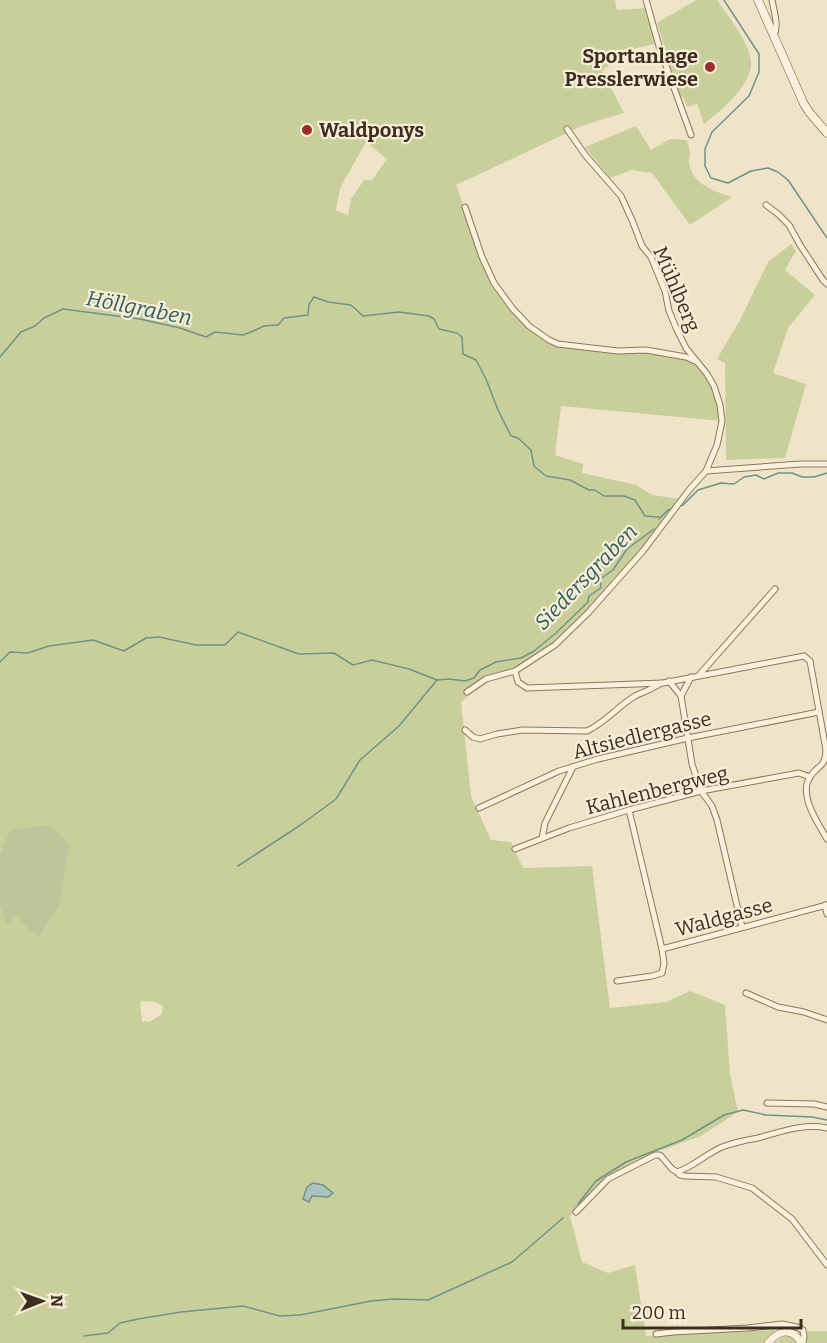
<svg xmlns="http://www.w3.org/2000/svg" width="827" height="1343" font-family="Bitter,serif">
	<style>
		.green { fill: #c9cf9b; fill-rule: evenodd }
		.cemetery { fill: #bfc49a }
		.water { fill: #a9c4bc; stroke: #6f938a; stroke-width: 1.5 }
		.lines { fill: none; stroke-linecap: round; stroke-linejoin: round }
		.stream { stroke: #6f938a; stroke-width: 1.5 }
		.minor-casing { stroke: #8d765c; stroke-width: 7 }
		.tertiary-casing { stroke: #8d765c; stroke-width: 8 }
		.secondary-casing { stroke: #6f573f; stroke-width: 9 }
		.minor { stroke: #faf1dc; stroke-width: 5 }
		.tertiary { stroke: #faf1dc; stroke-width: 7 }
		.secondary { stroke: #faf1dc; stroke-width: 8 }
		.poi-dot { fill: #9e2a2b; stroke: #f7eed8; stroke-width: 2 }
		.labels { text-anchor: middle; stroke-width: 4.5; stroke-linejoin: round; paint-order: stroke }
		.poi-label { font-size: 20px; font-weight: bold; fill: #3d2e20; stroke: #f7eed8; text-anchor: end }
		.street-label { font-size: 20px; fill: #3d2e20; stroke: #f7eed8 }
		.water-label { font-size: 21px; font-style: italic; fill: #2f5d5a; stroke: #f7eed8 }
	</style>
	<rect width="100%" height="100%" fill="#f0e4c8"/>
	<!-- green -->
	<g class="green">
		<path d="M0,0h615l2,10 30,-2 11,35 -29,7 -27,21 22,42 -40,12 -128,60 26,72 17,34 30,35 20,14 26,6 71,4 40,7 21,17 7,12 8,35 -161,-15 -6,49 28,9 -1,9 54,12 16,10 29,4 -52,68 -41,45 -33,31 -39,25 -29,13 -26,21 10,94 20,44 20,2 12,26 69,-2 18,142 56,-6 24,-11 35,14 5,69 8,38 -37,24 -45,16 -29,14 -26,16 -6,8 -25,26 12,46 26,11 27,-8 11,71 129,-6 -9,13h-766zM366,142l21,17 -15,21h-8l-13,19 -3,16 -12,-5 4,-22zM142,1001l13,1 8,4 -1,8 -13,8 -7,-1 -2,-18z"/>
		<path d="M696,0h21c12,18 31,39 34,62 2,22 -31,50 -47,62l-7,-20 -10,3 -4,-10h-3l-23,-74z"/>
		<path d="M636,126l15,24 19,-11 17,1c1,4 3,10 3,14 0,5 -2,4 -1,9 4,22 25,28 43,34l-42,28 -38,-52 -20,-3 -22,8 -25,-31z"/>
		<polygon points="791,244 796,251 785,270 815,295 788,328 773,373 806,384 785,458 726,460 725,363 717,359 740,320 768,262"/>
		<polygon points="809,1331 827,1331 827,1343 774,1343 789,1333"/>
	</g>
	<!-- cemetery -->
	<polygon class="cemetery" points="50,825 69,844 60,903 39,937 26,927 17,914 7,924 0,903 0,856 10,830"/>
	<!-- water -->
	<polygon class="water" points="313,1183 323,1185 333,1193 328,1197 312,1196 309,1202 303,1199 307,1187"/>
	<g class="lines">
		<!-- stream -->
		<g class="stream">
			<polyline points="724,0 759,54 759,72 749,96 712,132 705,149 705,166 711,178 728,183 751,171 768,168 778,172 788,180 827,238"/>
			<polyline points="0,357 21,332 35,326 44,318 63,309 140,319 180,328 206,337 215,332 243,335 251,332 264,326 278,325 284,318 308,315 309,304 314,297 328,302 351,305 363,316 399,312 429,316 434,319 439,329 457,333 462,337 463,354 476,360 486,379 498,410 511,436 518,438 531,450 534,466 546,476 570,480 589,490 595,490 604,496 624,496 635,500 645,516 659,517"/>
			<polyline points="679,506 683,505 698,490 721,483 734,484 744,477 756,475 764,479 778,473 792,473 802,477 814,477 827,473"/>
			<polyline points="659,519 668,510 672,509"/>
			<polyline points="0,662 10,652 28,653 49,646 93,640 124,651 146,638 159,637 196,645 225,645 238,632 299,654 334,653 353,665 372,660 409,669 437,680 449,679 465,681 474,678 480,670 496,662 521,658 534,651 556,633 588,602 589,596 601,588 600,579 613,570 627,549 654,529"/>
			<polyline points="238,866 302,824 336,799 360,760 399,726 437,680"/>
			<polyline points="578,1204 596,1181 626,1162 682,1140 724,1115 743,1110 766,1115 812,1117 827,1120"/>
			<polyline points="84,1336 108,1333 120,1323 138,1319 181,1312 243,1306 280,1316 300,1315 371,1301 394,1299 428,1300 512,1262 563,1218"/>
		</g>
		<!-- minor casing -->
		<g class="minor-casing">
			<g id="minor">
				<polyline points="646,0 659,46 691,135"/>
				<path d="M772,0c2,12 7,25 2,36"/>
				<polyline points="766,205 778,214 789,225 800,245 823,280 827,284"/>
				<polyline points="465,207 482,257 494,283 513,309 529,326 549,340 558,344 575,346 618,351 646,350 686,357 695,361"/>
				<polyline points="706,471 800,464 827,464"/>
				<path d="M515,671l3,11 9,6 136,-5 141,-27 6,5 16,89c-1,19 -8,14 -16,27 -12,18 8,46 17,62"/>
				<polyline points="699,675 775,589"/>
				<polyline points="669,681 681,696 692,764 701,791 712,806 717,820 742,927"/>
				<polyline points="467,692 486,679 515,671 555,645 588,613 643,551 689,490 706,471 717,445 722,421 720,405 714,386 707,374 686,348 677,330 669,311 665,291 651,257 642,246 632,220 621,196 586,156 567,129"/>
				<polyline points="681,696 691,677"/>
				<path d="M465,730l8,7 7,2 17,-5 26,-4 64,1c18,-8 31,-25 48,-35 8,-4 18,-7 26,-13"/>
				<polyline points="479,808 559,771 598,759 688,738 819,712"/>
				<polyline points="629,810 662,949"/>
				<polyline points="542,838 545,823 573,767"/>
				<polyline points="515,849 569,828 629,810 701,791 799,773 810,777"/>
				<polyline points="825,905 827,914"/>
				<polyline points="617,981 652,976 662,973 664,963 662,949 827,905"/>
				<polyline points="746,993 778,1007 804,1012 827,1020"/>
				<polyline points="767,1103 814,1104 827,1107"/>
				<polyline points="677,1172 680,1175 685,1176 716,1177 752,1188 792,1219 827,1265"/>
				<path d="M576,1212l32,-33 47,-24h4l2,1 11,13 5,3c16,-5 29,-18 45,-25 11,-4 24,-7 36,-9 22,-6 46,-15 69,-10"/>
				<polyline points="656,1334 673,1332 748,1328 782,1324 797,1327 803,1330 804,1336 803,1343"/>
			</g>
		</g>
		<!-- tertiary casing -->
		<g class="tertiary-casing">
			<path id="tertiary" d="M768,1343c11,-13 24,-16 33,0"/>
		</g>
		<!-- secondary casing -->
		<g class="secondary-casing">
			<polyline id="secondary" points="758,0 804,104 809,112 827,133"/>
		</g>
		<!-- minor -->
		<use href="#minor" class="minor"/>
		<!-- tertiary -->
		<use href="#tertiary" class="tertiary"/>
		<!-- secondary -->
		<use href="#secondary" class="secondary"/>
	</g>
	<!-- markers -->
	<g class="poi-dot">
		<circle cx="710" cy="67" r="6"/>
		<circle cx="307" cy="130" r="6"/>
	</g>
	<g class="labels">
		<!-- poi labels -->
		<g class="poi-label">
			<text x="698" y="63">Sportanlage<tspan x="698" dy="23">Presslerwiese</tspan></text>
			<text x="319" y="137" text-anchor="start">Waldponys</text>
		</g>
		<!-- street labels -->
		<g class="street-label">
			<text transform="translate(677 289) rotate(67)" y="7">Mühlberg</text>
			<text transform="translate(642 735) rotate(-14)" y="7">Altsiedlergasse</text>
			<text transform="translate(657 790) rotate(-14)" y="7">Kahlenbergweg</text>
			<text transform="translate(724 917) rotate(-15)" y="7">Waldgasse</text>
		</g>
		<!-- water labels -->
		<g class="water-label">
			<text transform="translate(139 308) rotate(11)" y="7">Höllgraben</text>
			<text transform="translate(586 577) rotate(-46)" y="7">Siedersgraben</text>
		</g>
	</g>
	<!-- north arrow -->
	<g transform="translate(42 1301) rotate(89)" stroke="#f7eed8" stroke-width="4.5" paint-order="stroke">
	<path d="M0-4.5L10 22L0 15L-10 22Z" fill="#3d2e20"/>
	<text y="-9" font-size="16" font-weight="bold" text-anchor="middle" fill="#3d2e20">N</text>
	</g>
	<!-- scale -->
	<path d="M623 1319v9h178v-9" fill="none" stroke="#3d2e20" stroke-width="3"/>
	<text x="632" y="1319" font-size="18" fill="#3d2e20" stroke="#f7eed8" stroke-width="4.5" paint-order="stroke">200 m</text>
</svg>
